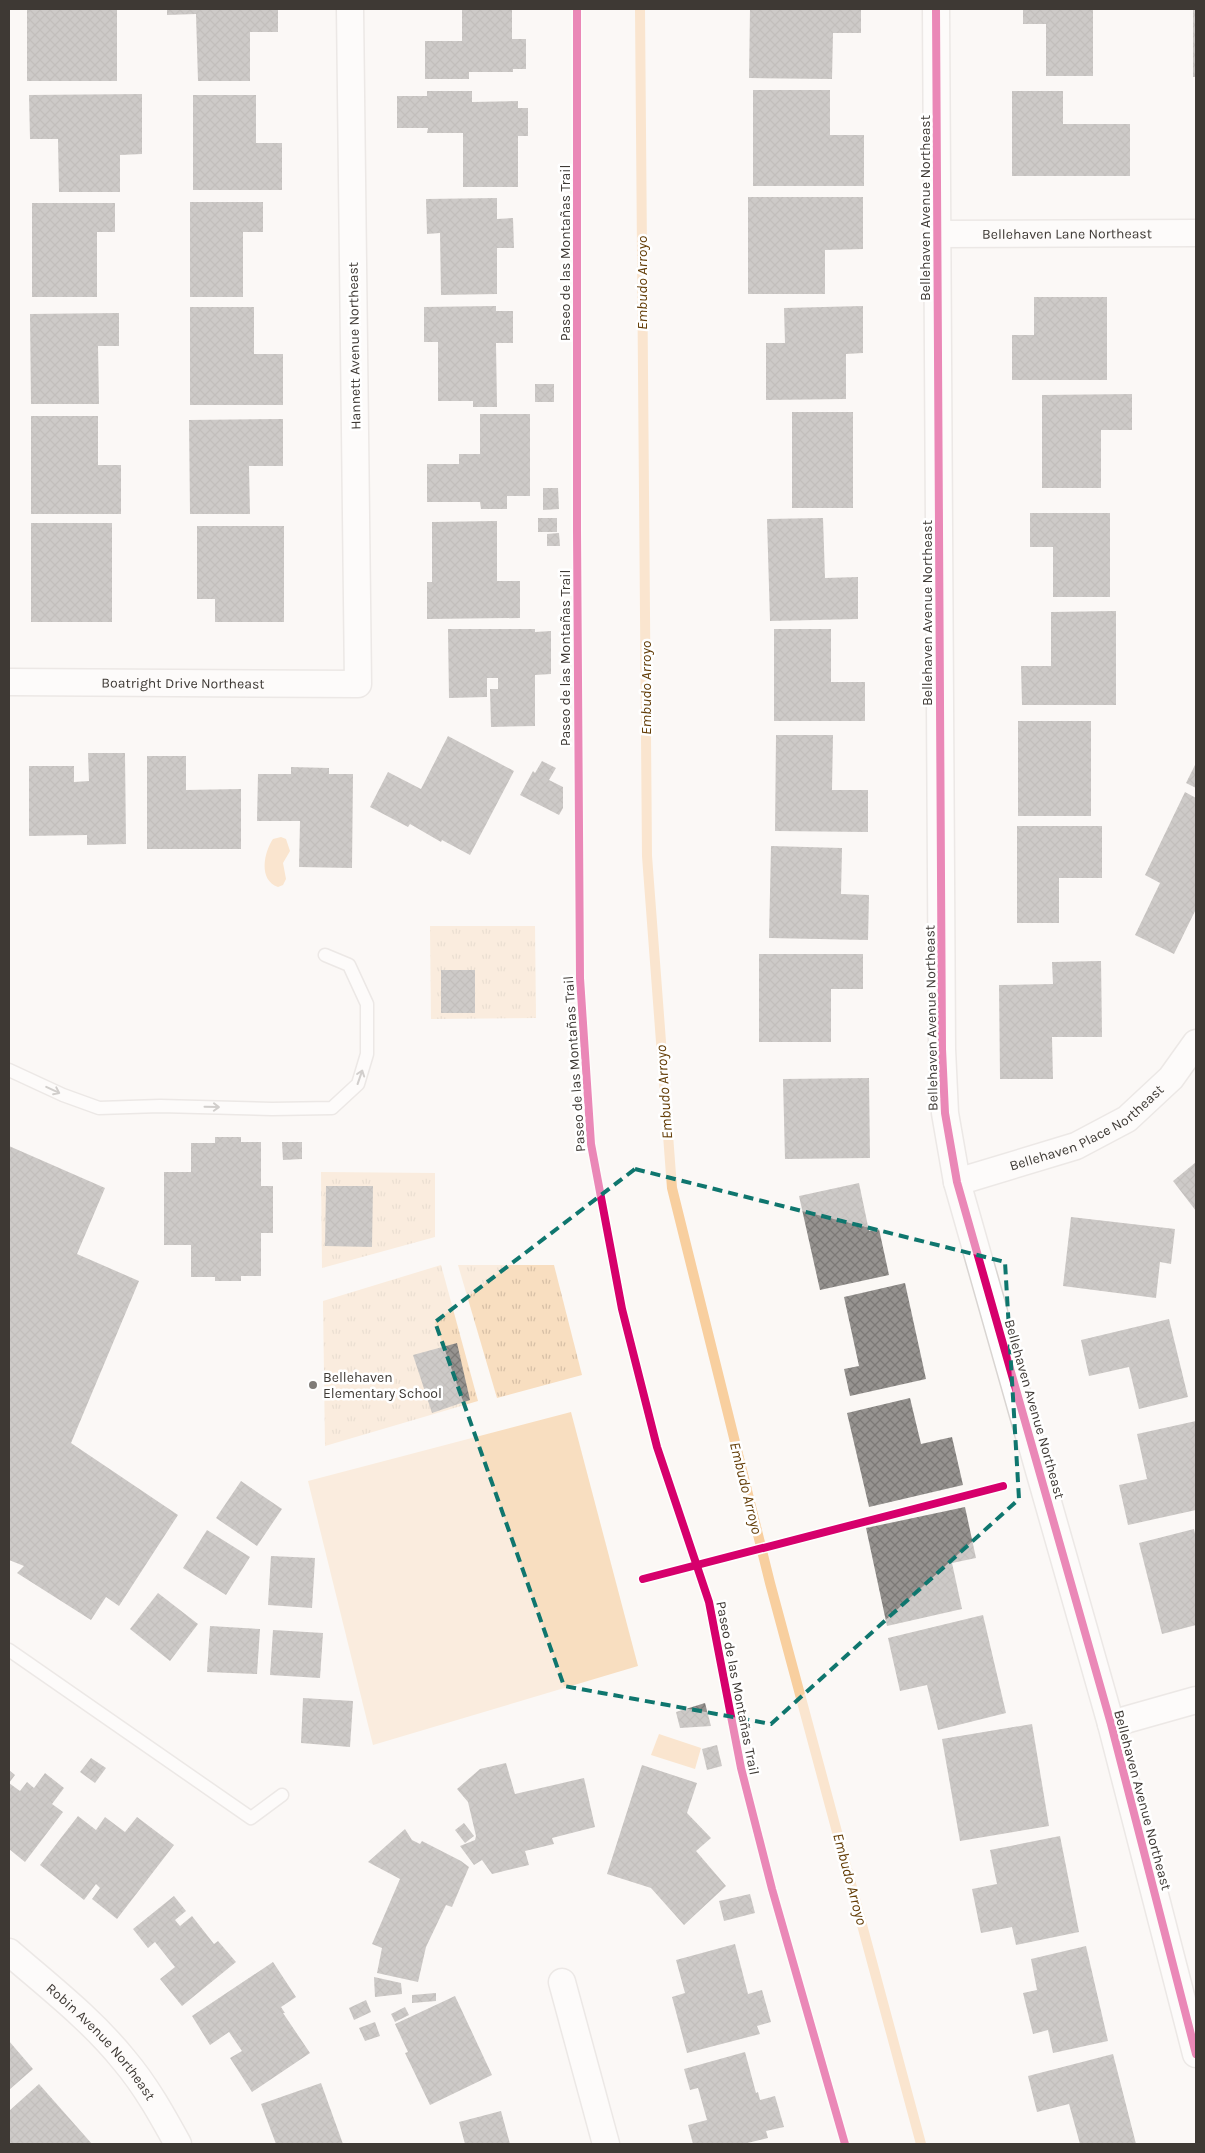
<svg xmlns="http://www.w3.org/2000/svg" width="1205" height="2153" font-family="Karla,sans-serif">
	<style>
		.grass { fill: #f8dec0 }
		.park { fill: url(#park-tufts) }
		.water { fill: #f8cf9f }
		.lines { fill: none; stroke-linecap: round; stroke-linejoin: round }
		.stream { stroke: #f8cf9f; stroke-width: 10 }
		.building { fill: url(#building-cross-hatch) }
		.lane-casing { stroke: #d9d5d2; stroke-width: 15 }
		.street-casing { stroke: #d9d5d2; stroke-width: 29 }
		.lane { stroke: #fefefe; stroke-width: 12 }
		.street { stroke: #fefefe; stroke-width: 26 }
		.cycleway-casing { stroke: #fff; stroke-width: 11 }
		.cycleway { stroke: #d6006c; stroke-width: 8 }
		.oneway { stroke: #9e9c99 }
		.marked { fill: none; stroke: #0f766e; stroke-width: 4; stroke-dasharray: 10 6; stroke-linejoin: round }
		.poi-dot { fill: #807c78; stroke: #fff; stroke-width: 2 }
		.labels { text-anchor: middle; stroke-width: 5; stroke-linejoin: round; paint-order: stroke }
		.street-label { font-size: 14px; fill: #3e3934; stroke: #fff }
		.poi-label { font-size: 14px; fill: #3e3934; stroke: #fff; text-anchor: start }
		.water-label { font-size: 15px; font-style: italic; fill: #643e08; stroke: #fff }
	</style>
	<defs>
		<pattern id="park-tufts" width="24" height="20" patternUnits="userSpaceOnUse" patternTransform="scale(1.25)"><rect width="24" height="20" fill="#f8dec0"/><path d="M3 7l-1-3M5 7V3M7 7l1-3M15 17l-1-3M17 17v-4M19 17l1-3" fill="none" stroke="#d6bfa6"/></pattern>
		<pattern id="building-cross-hatch" width="8" height="8" patternUnits="userSpaceOnUse" patternTransform="scale(1.25)"><rect width="8" height="8" fill="#969390"/><path d="M0 0l8 8M0 8l8-8" fill="none" stroke="#7c7976"/></pattern>
	</defs>
	<rect width="100%" height="100%" fill="#fbf8f5"/>
	<!-- grass -->
	<polygon class="grass" points="571,1412 638,1666 373,1745 308,1481"/>
	<!-- park -->
	<g class="park">
		<polygon points="430,926 535,926 536,1018 431,1019"/>
		<polygon points="321,1172 435,1173 435,1237 322,1268"/>
		<polygon points="441,1265 478,1401 325,1446 323,1301"/>
		<polygon points="458,1265 554,1265 582,1375 497,1398"/>
	</g>
	<!-- water -->
	<g class="water">
		<path d="M281,837l5,2 4,12 -7,12 3,16 -3,6 -5,2c-20,-7 -14,-35 -5,-48z"/>
		<polygon points="659,1734 701,1748 695,1769 651,1755"/>
	</g>
	<g class="lines">
		<!-- stream -->
		<polyline class="stream" points="640,9 647,856 672,1188 770,1583 921,2144"/>
	</g>
	<!-- building -->
	<g class="building">
		<rect x="27" y="9" width="90" height="72"/>
		<polygon points="167,9 278,9 278,32 250,32 250,81 198,81 196,14 167,15"/>
		<polygon points="462,9 512,9 512,39 526,39 526,69 513,69 513,72 469,72 469,79 425,79 425,41 462,41"/>
		<polygon points="750,9 861,9 861,33 833,33 832,79 749,78"/>
		<polygon points="1023,9 1093,9 1093,76 1046,76 1046,24 1023,24"/>
		<rect x="1193" y="9" width="3" height="68"/>
		<polygon points="753,90 830,90 830,135 864,135 864,186 753,186"/>
		<polygon points="427,91 472,91 472,102 518,101 518,108 528,108 528,136 518,136 518,187 463,187 463,133 427,133 428,128 397,128 397,96 427,96"/>
		<polygon points="1012,91 1063,91 1063,124 1130,124 1130,176 1012,176"/>
		<polygon points="142,94 142,154 120,155 120,192 59,192 58,139 30,139 29,95"/>
		<polygon points="193,95 256,95 256,143 282,143 282,190 193,190"/>
		<polygon points="748,197 863,197 863,249 825,250 825,294 748,294"/>
		<polygon points="497,198 497,219 513,218 514,248 497,248 497,294 441,295 440,233 427,234 426,199"/>
		<polygon points="190,202 263,202 263,232 243,232 243,297 190,297"/>
		<polygon points="32,203 115,203 115,232 97,232 97,297 32,297"/>
		<polygon points="1034,297 1107,297 1107,380 1012,380 1012,335 1034,335"/>
		<polygon points="496,306 496,311 513,311 513,343 496,343 497,407 473,407 473,401 438,401 438,342 424,342 424,307"/>
		<polygon points="863,306 863,353 846,354 846,399 766,400 766,343 785,343 784,308"/>
		<polygon points="190,307 254,307 254,354 283,354 283,405 190,405"/>
		<polygon points="119,313 119,346 98,346 99,404 31,404 30,314"/>
		<rect x="535" y="384" width="19" height="18"/>
		<polygon points="1132,394 1132,430 1101,430 1101,488 1042,488 1042,395"/>
		<rect x="792" y="412" width="61" height="96"/>
		<polygon points="480,414 530,414 530,496 507,496 507,509 481,509 480,502 427,502 427,464 459,464 459,454 480,454"/>
		<polygon points="31,416 98,416 98,465 121,465 121,514 31,514"/>
		<polygon points="283,419 283,466 249,466 250,514 190,514 189,420"/>
		<polygon points="543,488 558,488 559,509 543,510"/>
		<polygon points="1030,513 1110,513 1110,597 1053,597 1053,547 1030,547"/>
		<rect x="538" y="518" width="19" height="14"/>
		<polygon points="823,518 825,578 858,577 858,619 770,621 767,519"/>
		<polygon points="497,521 497,581 520,581 520,618 427,619 427,582 432,582 432,522"/>
		<rect x="31" y="523" width="81" height="99"/>
		<polygon points="197,526 284,526 284,622 215,622 215,599 197,599"/>
		<polygon points="559,533 560,546 547,546 547,534"/>
		<polygon points="1116,611 1116,705 1022,705 1021,666 1051,666 1051,612"/>
		<polygon points="448,629 535,629 535,632 551,631 551,674 535,675 535,726 491,727 490,689 498,689 498,678 487,678 487,697 449,698"/>
		<polygon points="774,629 831,629 831,682 865,682 865,721 774,721"/>
		<rect x="1018" y="721" width="73" height="95"/>
		<polygon points="776,735 833,735 832,790 868,790 868,832 775,831"/>
		<polygon points="448,736 514,771 470,855 442,840 441,842 410,824 408,827 370,807 388,772 421,789"/>
		<polygon points="88,753 125,753 126,844 87,845 87,835 29,836 29,766 74,766 74,782 89,781"/>
		<polygon points="147,756 186,756 186,790 241,789 241,849 147,849"/>
		<polygon points="542,761 556,768 549,780 563,787 563,808 559,815 520,795 533,771 535,773"/>
		<polygon points="1196,763 1196,788 1186,783"/>
		<polygon points="291,767 329,768 329,774 353,774 352,868 299,867 300,821 257,821 258,774 291,774"/>
		<polygon points="1185,792 1196,798 1196,909 1174,954 1135,935 1160,883 1145,875"/>
		<polygon points="1017,826 1102,826 1102,878 1059,878 1059,923 1017,923"/>
		<polygon points="771,846 842,848 841,894 869,895 868,940 769,938"/>
		<polygon points="759,954 863,954 863,989 831,989 831,1042 759,1042"/>
		<polygon points="1101,961 1102,1037 1052,1037 1053,1079 1000,1079 999,985 1053,984 1052,962"/>
		<rect x="441" y="970" width="34" height="43"/>
		<polygon points="869,1078 870,1158 785,1159 783,1079"/>
		<polygon points="215,1137 241,1137 241,1142 261,1142 261,1186 273,1186 273,1233 261,1233 261,1276 241,1276 241,1281 215,1281 215,1277 191,1277 191,1245 164,1245 164,1172 191,1172 191,1143 215,1143"/>
		<polygon points="282,1142 302,1142 302,1159 283,1160"/>
		<polygon points="9,1146 105,1188 77,1254 139,1281 71,1443 178,1515 119,1606 106,1597 91,1620 17,1573 24,1566 9,1560"/>
		<polygon points="1196,1162 1196,1211 1173,1181"/>
		<polygon points="859,1183 869,1231 879,1229 889,1275 820,1290 799,1196"/>
		<polygon points="326,1186 373,1186 372,1247 325,1246"/>
		<polygon points="1071,1217 1175,1229 1171,1264 1160,1262 1156,1298 1063,1286"/>
		<polygon points="905,1283 926,1379 850,1396 844,1369 859,1366 844,1297"/>
		<polygon points="1169,1319 1188,1397 1139,1409 1129,1367 1089,1376 1081,1340"/>
		<polygon points="457,1343 470,1400 432,1413 413,1355"/>
		<polygon points="910,1398 921,1444 952,1437 963,1485 869,1507 847,1413"/>
		<polygon points="1196,1421 1196,1510 1128,1525 1119,1485 1147,1479 1137,1434"/>
		<polygon points="241,1481 282,1509 257,1546 216,1518"/>
		<polygon points="965,1507 976,1558 952,1563 962,1609 887,1626 866,1528"/>
		<polygon points="1194,1529 1196,1539 1196,1625 1162,1634 1139,1543"/>
		<polygon points="207,1530 250,1557 226,1595 183,1568"/>
		<polygon points="271,1556 315,1558 312,1608 268,1605"/>
		<polygon points="158,1593 198,1624 170,1661 130,1629"/>
		<polygon points="983,1615 1006,1713 938,1730 927,1685 900,1691 888,1638"/>
		<polygon points="210,1626 260,1629 257,1674 207,1672"/>
		<polygon points="273,1630 323,1633 320,1678 270,1675"/>
		<polygon points="303,1698 353,1701 350,1747 301,1743"/>
		<polygon points="705,1703 711,1726 680,1728 676,1712"/>
		<polygon points="1032,1724 1049,1826 960,1841 942,1739"/>
		<polygon points="717,1745 722,1766 707,1770 702,1749"/>
		<polygon points="91,1758 106,1768 95,1783 80,1772"/>
		<polygon points="506,1763 515,1794 584,1778 595,1827 552,1838 554,1844 525,1851 529,1865 492,1874 482,1860 474,1865 460,1846 475,1840 476,1836 468,1802 457,1789 480,1769"/>
		<polygon points="642,1765 697,1783 687,1813 711,1838 696,1851 726,1886 684,1925 651,1888 607,1874"/>
		<polygon points="9,1770 15,1775 9,1783 20,1791 27,1782 34,1788 45,1773 64,1788 52,1804 63,1812 25,1862 9,1849"/>
		<polygon points="78,1816 96,1830 105,1817 125,1832 137,1817 174,1845 117,1919 92,1899 100,1888 96,1884 84,1900 40,1865"/>
		<polygon points="464,1823 474,1836 465,1843 455,1830"/>
		<polygon points="405,1829 412,1840 420,1844 422,1841 461,1861 469,1867 452,1907 446,1905 426,1947 418,1982 377,1973 382,1948 372,1944 400,1879 368,1862"/>
		<polygon points="1060,1836 1079,1932 1016,1945 1012,1927 981,1933 972,1889 997,1884 990,1850"/>
		<polygon points="750,1894 755,1913 724,1921 719,1901"/>
		<polygon points="174,1896 186,1911 175,1920 180,1926 192,1916 214,1944 218,1941 236,1962 182,2006 160,1979 175,1967 155,1942 148,1948 133,1929"/>
		<polygon points="735,1944 748,1994 762,1990 771,2022 757,2026 760,2034 687,2053 672,1997 685,1993 676,1960"/>
		<polygon points="1086,1946 1108,2041 1053,2053 1048,2030 1033,2034 1023,1993 1037,1990 1031,1959"/>
		<polygon points="273,1962 296,1997 281,2007 285,2013 283,2013 310,2053 252,2092 230,2058 242,2051 229,2032 210,2045 192,2016"/>
		<polygon points="374,1977 401,1983 402,1994 375,1997"/>
		<polygon points="436,1993 436,2001 412,2003 412,1995"/>
		<polygon points="455,1996 492,2075 430,2105 405,2053 408,2052 395,2024"/>
		<polygon points="366,2000 371,2012 354,2020 349,2008"/>
		<polygon points="405,2007 409,2015 395,2022 391,2014"/>
		<polygon points="375,2022 380,2036 365,2041 359,2028"/>
		<polygon points="9,2041 33,2069 9,2090"/>
		<polygon points="745,2052 756,2093 758,2092 760,2100 775,2096 784,2127 766,2131 768,2138 743,2144 693,2144 688,2125 707,2120 698,2088 690,2090 684,2069"/>
		<polygon points="1113,2054 1136,2144 1080,2144 1069,2104 1037,2112 1028,2076"/>
		<polygon points="321,2083 343,2144 276,2144 261,2104"/>
		<polygon points="39,2084 92,2144 9,2144 9,2111"/>
		<polygon points="501,2111 510,2144 465,2144 459,2122"/>
	</g>
	<g class="lines">
		<!-- lane casing -->
		<g class="lane-casing">
			<g id="lane">
				<polyline points="9,1070 63,1095 99,1108 160,1106 272,1109 332,1108 358,1084 367,1054 367,1004 349,965 325,955"/>
				<polyline points="9,1650 251,1818 282,1795"/>
			</g>
		</g>
		<!-- street casing -->
		<g class="street-casing">
			<g id="street">
				<polyline points="936,9 942,1049 945,1113 957,1182 1111,1724 1196,2054"/>
				<path id="s1" d="M937,234l259,-1"/>
				<path id="s2" d="M9,682l349,2 -8,-675"/>
				<path id="s3" d="M957,1182l119,-36 51,-27 44,-41 25,-35"/>
				<polyline points="1111,1724 1196,1700"/>
				<path id="s4" d="M9,1952c39,34 82,67 115,108 22,26 38,55 54,84"/>
				<polyline points="562,1982 606,2144"/>
			</g>
		</g>
		<!-- lane -->
		<use href="#lane" class="lane"/>
		<!-- street -->
		<use href="#street" class="street"/>
		<!-- cycleway casing -->
		<g class="cycleway-casing">
			<g id="cycleway">
				<polyline points="577,9 577,530 580,978 591,1144 622,1309 657,1447 709,1602 741,1768 772,1889 845,2144"/>
				<polyline points="936,9 942,1049 945,1113 957,1182 1111,1724 1196,2054"/>
				<polyline points="643,1579 1003,1486"/>
			</g>
		</g>
		<!-- cycleway -->
		<use href="#cycleway" class="cycleway"/>
	</g>
	<!-- one-way arrows -->
	<defs><path id="oneway-shaft" d="M-6 0H5M1.5-3L5.5 0L1.5 3" fill="none" stroke-width="1.6" stroke-linecap="round" stroke-linejoin="round" transform="scale(1.25)"/></defs>
	<g class="oneway">
		<use href="#oneway-shaft" transform="translate(360 1077) rotate(-71)"/>
		<use href="#oneway-shaft" transform="translate(53 1090) rotate(25)"/>
		<use href="#oneway-shaft" transform="translate(212 1107) rotate(1)"/>
	</g>
	<!-- marked area -->
	<path d="M0 0H1205V2153H0ZM635,1169l370,93 14,237 -248,225 -207,-38 -129,-364z" fill="#fbf8f5" fill-opacity=".55" fill-rule="evenodd"/>
	<path class="marked" d="M635,1169l370,93 14,237 -248,225 -207,-38 -129,-364z"/>
	<!-- markers -->
	<circle class="poi-dot" cx="313" cy="1385" r="5"/>
	<g class="labels">
		<!-- street labels -->
		<g class="street-label">
			<text transform="translate(925 208) rotate(-90)" y="5">Bellehaven Avenue Northeast</text>
			<text dy="5" stroke="none"><textPath href="#s1" startOffset="130">Bellehaven Lane Northeast</textPath></text>
			<text transform="translate(565 253) rotate(-90)" y="5">Paseo de las Montañas Trail</text>
			<text transform="translate(354 346) rotate(-91)" y="5">Hannett Avenue Northeast</text>
			<text transform="translate(927 613) rotate(-90)" y="5">Bellehaven Avenue Northeast</text>
			<text transform="translate(565 658) rotate(-90)" y="5">Paseo de las Montañas Trail</text>
			<text dy="5" stroke="none"><textPath href="#s2" startOffset="174">Boatright Drive Northeast</textPath></text>
			<text transform="translate(931 1018) rotate(-91)" y="5">Bellehaven Avenue Northeast</text>
			<text transform="translate(574 1064) rotate(-94)" y="5">Paseo de las Montañas Trail</text>
			<text dy="5" stroke="none"><textPath href="#s3" startOffset="142">Bellehaven Place Northeast</textPath></text>
			<text transform="translate(1035 1409) rotate(74)" y="5">Bellehaven Avenue Northeast</text>
			<text transform="translate(738 1688) rotate(79)" y="5">Paseo de las Montañas Trail</text>
			<text transform="translate(1143 1800) rotate(75)" y="5">Bellehaven Avenue Northeast</text>
			<text dy="5" stroke="none"><textPath href="#s4" startOffset="129">Robin Avenue Northeast</textPath></text>
		</g>
		<!-- poi labels -->
		<g class="poi-label">
			<text x="323" y="1382">Bellehaven<tspan x="323" dy="16">Elementary School</tspan></text>
		</g>
		<!-- water labels -->
		<g class="water-label">
			<text transform="translate(642 283) rotate(-90)" y="5">Embudo Arroyo</text>
			<text transform="translate(646 688) rotate(-90)" y="5">Embudo Arroyo</text>
			<text transform="translate(664 1092) rotate(-94)" y="5">Embudo Arroyo</text>
			<text transform="translate(746 1488) rotate(76)" y="5">Embudo Arroyo</text>
			<text transform="translate(850 1879) rotate(75)" y="5">Embudo Arroyo</text>
		</g>
	</g>
	<!-- border -->
	<rect width="1205" height="2153" fill="none" stroke="#3e3934" stroke-width="20"/>
</svg>
